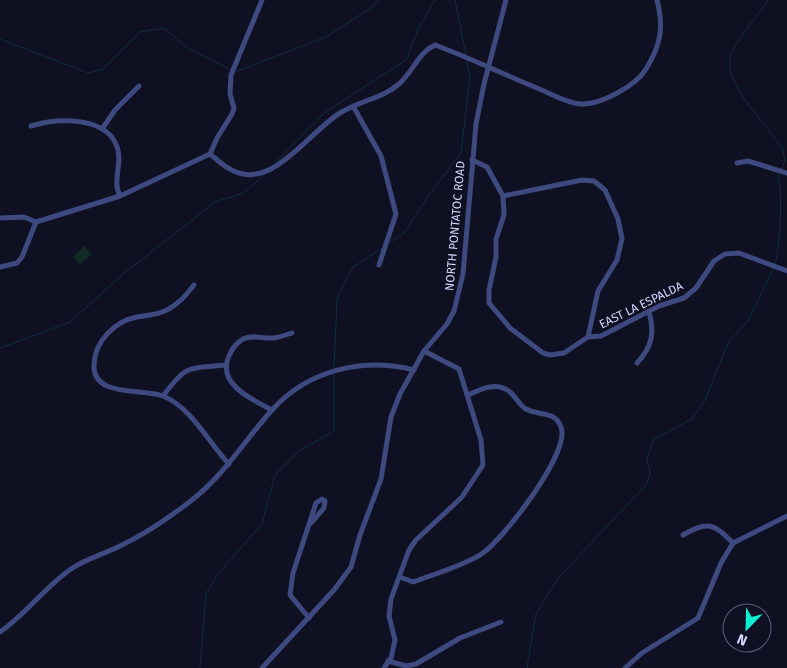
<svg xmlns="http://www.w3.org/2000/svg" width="787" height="668" font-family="'Fira Sans',sans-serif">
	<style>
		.green { fill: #122c25 }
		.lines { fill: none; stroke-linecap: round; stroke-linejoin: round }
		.stream { stroke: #0e2d42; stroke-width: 1 }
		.minor { stroke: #3d497f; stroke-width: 5 }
		.labels { text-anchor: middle; stroke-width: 5; stroke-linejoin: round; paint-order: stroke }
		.street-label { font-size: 12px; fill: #d3d8fd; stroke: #0f1022 }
	</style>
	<rect width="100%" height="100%" fill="#0f1022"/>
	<!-- green -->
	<polygon class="green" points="84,246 92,254 80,264 73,257"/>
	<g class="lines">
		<!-- stream -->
		<g class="stream">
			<polyline points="455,0 466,55"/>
			<path d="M768,0c-10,16 -35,43 -38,59 -5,27 38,67 52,89l3,12 -3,9"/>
			<polyline points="0,39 88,73 103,69 140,32 164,28 187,48 231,70"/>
			<polyline points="235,72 326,37 371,8 378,0"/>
			<polyline points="274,164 324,113 407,59 418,29 435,0"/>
			<polyline points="389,243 404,233 429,195 461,153 470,77 467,61"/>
			<path d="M775,264c5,-15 8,-72 3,-86l2,-6"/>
			<polyline points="0,348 70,322 122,275 215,202 244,193 265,174"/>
			<polyline points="334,369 337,299 352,268 382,248"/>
			<polyline points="200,668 206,594 217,575 262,524 275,475 299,451 334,431 334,373"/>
			<polyline points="527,668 536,614 559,577 647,484 650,473 647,459 654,439 692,419 705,400 728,343 748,321 774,267"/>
		</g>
		<!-- minor -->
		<g class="minor">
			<path d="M262,0l-31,75 -1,19 4,14 -2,6 -15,24 -7,16c10,8 20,18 33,20 35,7 69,-44 97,-61 19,-12 43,-15 59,-29 13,-11 20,-32 36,-39 35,13 68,29 102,43 13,5 29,15 44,16 19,1 55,-18 65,-35 15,-24 18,-42 11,-69"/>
			<polyline points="353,106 381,156 396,214 379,265"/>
			<path d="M31,126c26,-8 78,-11 87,24 4,16 -6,31 2,46"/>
			<polyline points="102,129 115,110 139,86"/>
			<polyline points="472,160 487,167 503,196 504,215 496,239 496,257 489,290 489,303 510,328 543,353 550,355 564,353 588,337 601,336 659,306 684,298 696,288 714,261 725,254 739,253 787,271"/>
			<polyline points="737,163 748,161 787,173"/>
			<polyline points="503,196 582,180 594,181 605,190 618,219 622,239 617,260 598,291 588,337"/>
			<polyline points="0,218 24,217 36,222 120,196 210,154"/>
			<polyline points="0,267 17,263 22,257 36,222"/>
			<path d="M194,285c-8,10 -15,19 -27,25 -10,5 -19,5 -30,7 -22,4 -42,24 -43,47 -2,34 48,24 69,32 28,11 46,47 66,68"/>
			<path d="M637,363c15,-16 18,-30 12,-51"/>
			<path d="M163,396c24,-32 24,-27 63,-31"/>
			<path d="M272,410c-19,-10 -56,-26 -43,-54 3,-7 7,-13 14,-17 10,-5 20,0 31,-1 6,-1 12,-3 18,-5"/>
			<path d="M683,535c25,-15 31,-11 50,8"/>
			<path d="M400,577l13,5c19,-7 55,-18 70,-29 21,-15 88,-101 78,-126 -6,-17 -23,-11 -35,-18 -7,-4 -10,-12 -16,-17 -13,-11 -29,-3 -42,3"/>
			<polyline points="309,618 290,595 293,573 316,503 322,499 325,501 324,508 311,523"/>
			<path d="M0,632c26,-18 45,-45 71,-63 16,-11 34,-15 51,-24 25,-12 48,-28 70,-45 32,-25 53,-60 80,-90 36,-40 91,-53 142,-40"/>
			<polyline points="388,661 406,666 416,664 460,638 501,622"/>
			<polyline points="262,668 334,590 351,567 360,535 381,479 391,417 400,394 424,351 447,324 454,311 463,274 476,124 484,84 506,0"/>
			<polyline points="384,668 391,658 395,640 389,616 391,599 409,550 416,540 462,497 483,465 481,440 459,369 424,351"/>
			<polyline points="625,668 642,653 698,618 721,563 733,543 787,516"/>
		</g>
	</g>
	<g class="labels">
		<!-- street labels -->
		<g class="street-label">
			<text transform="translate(455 226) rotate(-85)" y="4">NORTH PONTATOC ROAD</text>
			<text transform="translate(641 305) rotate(-26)" y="4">EAST LA ESPALDA</text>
		</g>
	</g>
	<!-- north arrow -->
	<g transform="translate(747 628) rotate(203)"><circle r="24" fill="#0f1022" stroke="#5d607a"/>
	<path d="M0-4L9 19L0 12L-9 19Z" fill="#0defd2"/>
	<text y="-8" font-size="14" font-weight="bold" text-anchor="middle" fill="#d3d8fd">N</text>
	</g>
</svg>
